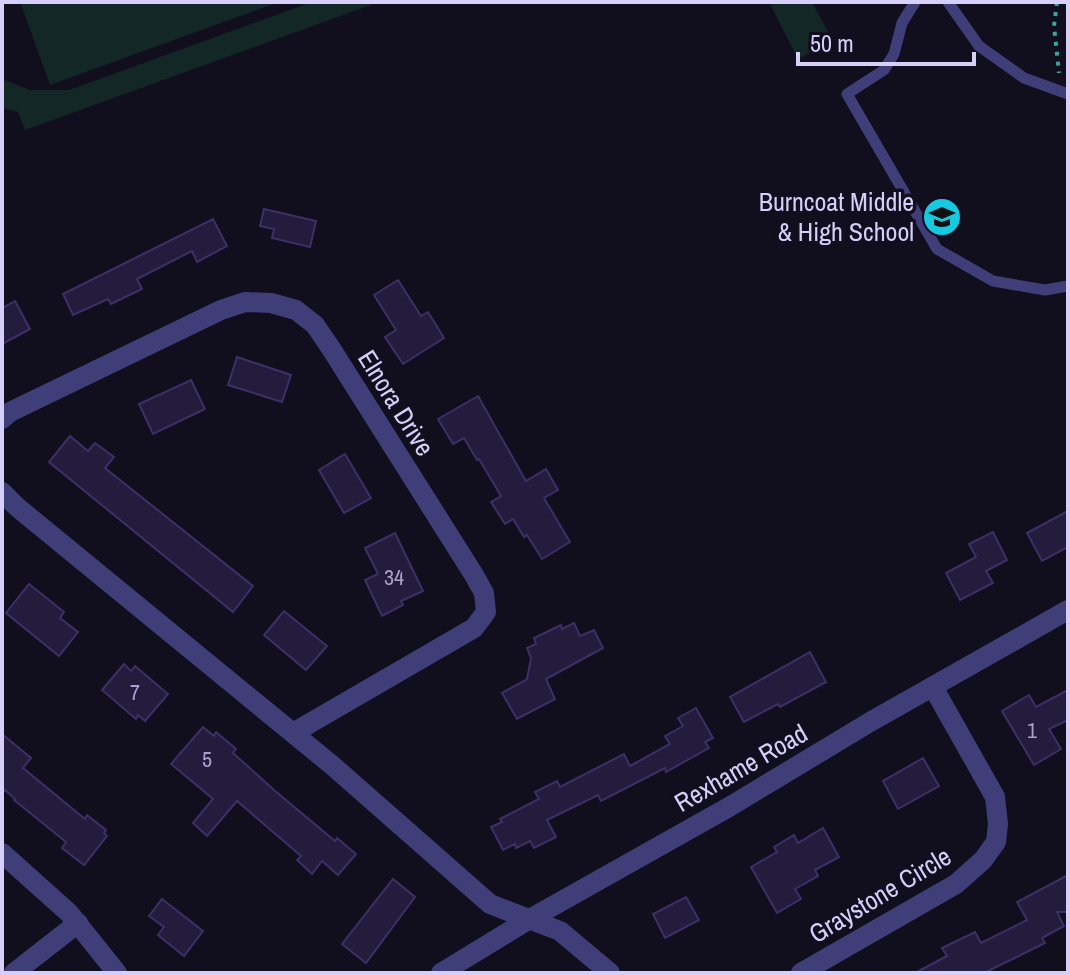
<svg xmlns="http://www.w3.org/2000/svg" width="1070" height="975" font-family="'Archivo Narrow',sans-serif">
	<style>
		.green { fill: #122726 }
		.building { fill: #231c3d; stroke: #3c3066; stroke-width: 2 }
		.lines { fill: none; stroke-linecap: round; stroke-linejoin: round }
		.path { stroke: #39a5a0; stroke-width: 4; stroke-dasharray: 4 6; stroke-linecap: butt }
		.lane { stroke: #403e78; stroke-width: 11 }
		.street { stroke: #403e78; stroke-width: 20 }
		.labels { text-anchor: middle; stroke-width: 7; stroke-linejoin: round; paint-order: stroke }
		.number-label { font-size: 22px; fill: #a8a2cb }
		.poi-label { font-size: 26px; fill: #d5cffa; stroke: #110e1e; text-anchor: end }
		.street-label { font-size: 26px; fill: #d5cffa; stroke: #110e1e }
	</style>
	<rect width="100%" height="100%" fill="#110e1e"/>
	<!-- green -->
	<g class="green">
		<polygon points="20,2 279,2 50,85"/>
		<polygon points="312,2 379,2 25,130 18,112 2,108 2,79 30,90 69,90"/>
		<polygon points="769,2 812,2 833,41 798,59"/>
	</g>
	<!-- building -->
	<g class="building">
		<polygon points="264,209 316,221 310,247 272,238 274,229 260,226"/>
		<polygon points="213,219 227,246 197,262 192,251 137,279 142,289 111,304 108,299 73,315 63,294"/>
		<polygon points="398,280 421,316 428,312 444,338 403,364 385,337 396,330 374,295"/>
		<polygon points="15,301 30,329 2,344 2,308"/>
		<polygon points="237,357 291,375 282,402 228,385"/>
		<polygon points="191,380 205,409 153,434 139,404"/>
		<polygon points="478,396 526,481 546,469 558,490 544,498 570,542 542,559 527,535 524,537 513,519 505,524 491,502 501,496 479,459 477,460 464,438 453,444 438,419"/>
		<polygon points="70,436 88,451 95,443 114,457 105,468 253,586 233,612 49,462"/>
		<polygon points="345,454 371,498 344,513 319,470"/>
		<polygon points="1068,511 1068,547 1042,561 1027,533"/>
		<polygon points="993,532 1007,560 986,571 993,583 960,600 946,573 976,557 969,544"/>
		<polygon points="395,533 423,591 401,601 403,605 382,616 365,580 378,574 365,548"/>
		<polygon points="29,584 64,612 60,618 78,632 59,656 6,613"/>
		<polygon points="284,611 327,646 306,670 264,635"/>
		<polygon points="574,623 580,636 594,630 603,648 546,679 555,699 517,719 502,693 527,679 531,658 527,648 536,644 534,638 561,625 562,629"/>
		<polygon points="810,652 826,682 780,707 778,704 744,722 730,697"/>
		<polygon points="124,664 131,671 135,666 168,694 145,721 138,715 136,719 102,690"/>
		<polygon points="1068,690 1068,720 1049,729 1061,749 1034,765 1002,711 1029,695 1036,707"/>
		<polygon points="696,708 713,738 705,742 709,748 666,772 665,768 601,801 598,795 547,820 556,837 534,848 530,841 516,848 515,844 503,850 491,827 502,822 500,819 539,799 535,792 557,781 560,787 624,754 630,766 670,744 665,736 683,726 678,718"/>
		<polygon points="203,727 214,736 216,732 236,749 233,753 274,790 335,841 337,838 356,854 338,875 322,861 312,874 297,860 301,856 237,801 207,836 193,823 213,799 171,764"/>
		<polygon points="2,734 31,758 23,768 85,819 87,815 106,830 104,833 107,836 84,865 62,848 66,842 14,800 15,799 5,790 2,794"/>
		<polygon points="923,758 939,786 898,809 883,781"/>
		<polygon points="823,828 839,857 815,870 818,876 795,889 801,899 777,913 751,867 777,852 774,847 794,835 798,843"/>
		<polygon points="1068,875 1068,912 1057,912 1064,926 1042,938 1045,943 984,973 915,973 947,956 942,948 975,932 981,943 1027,920 1017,902"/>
		<polygon points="393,879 415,897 366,963 342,944"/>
		<polygon points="686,897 699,920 665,938 653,914"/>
		<polygon points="162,899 203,931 184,956 158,935 164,927 149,916"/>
	</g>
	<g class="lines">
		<!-- path -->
		<polyline class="path" points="1057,2 1054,26 1059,73"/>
		<!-- lane -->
		<g class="lane">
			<polyline points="915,2 902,23 894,54 884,70 847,94 937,249 993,281 1045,290 1068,286"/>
			<polyline points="948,2 979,46 1024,78 1068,94"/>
		</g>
		<!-- street -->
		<g class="street">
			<polyline points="2,419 10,412 221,310 245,302 271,303 296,310 315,325 332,350 474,575 484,593 486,612 474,628 293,733"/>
			<polyline points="2,492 17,507 333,766 490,904 560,931 610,973"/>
			<polyline points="2,853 69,913 117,973"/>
			<polyline points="14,973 78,923"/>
			<polyline points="441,973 528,920 729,807 870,722 1068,610"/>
			<polyline points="801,973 956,884 983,860 996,842 998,824 995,797 933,687"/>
		</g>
	</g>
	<!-- icons -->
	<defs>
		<g id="school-disc" transform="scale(2)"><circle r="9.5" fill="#16c9e0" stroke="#110e1e"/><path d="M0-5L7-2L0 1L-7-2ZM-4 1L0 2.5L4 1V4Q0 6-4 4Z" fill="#111"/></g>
	</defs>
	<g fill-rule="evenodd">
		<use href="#school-disc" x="942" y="217"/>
	</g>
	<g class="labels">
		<!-- number labels -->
		<g class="number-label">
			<text x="394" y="585">34</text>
			<text x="135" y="700">7</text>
			<text x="1032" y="738">1</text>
			<text x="207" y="767">5</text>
		</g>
		<!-- poi labels -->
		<g class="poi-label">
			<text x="914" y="211">Burncoat Middle<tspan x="914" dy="30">&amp; High School</tspan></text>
		</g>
		<!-- street labels -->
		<g class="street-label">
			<text transform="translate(396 403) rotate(58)" y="9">Elnora Drive</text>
			<text transform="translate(741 768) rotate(-30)" y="9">Rexhame Road</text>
			<text transform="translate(880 895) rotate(-31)" y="9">Graystone Circle</text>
		</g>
	</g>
	<!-- border -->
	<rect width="1070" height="975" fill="none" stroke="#d5cffa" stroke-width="8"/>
	<!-- scale -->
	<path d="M798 52v12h176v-12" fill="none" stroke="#d5cffa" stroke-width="4"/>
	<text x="810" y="52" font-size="24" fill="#d5cffa" stroke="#110e1e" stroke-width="6" paint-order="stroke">50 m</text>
</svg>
